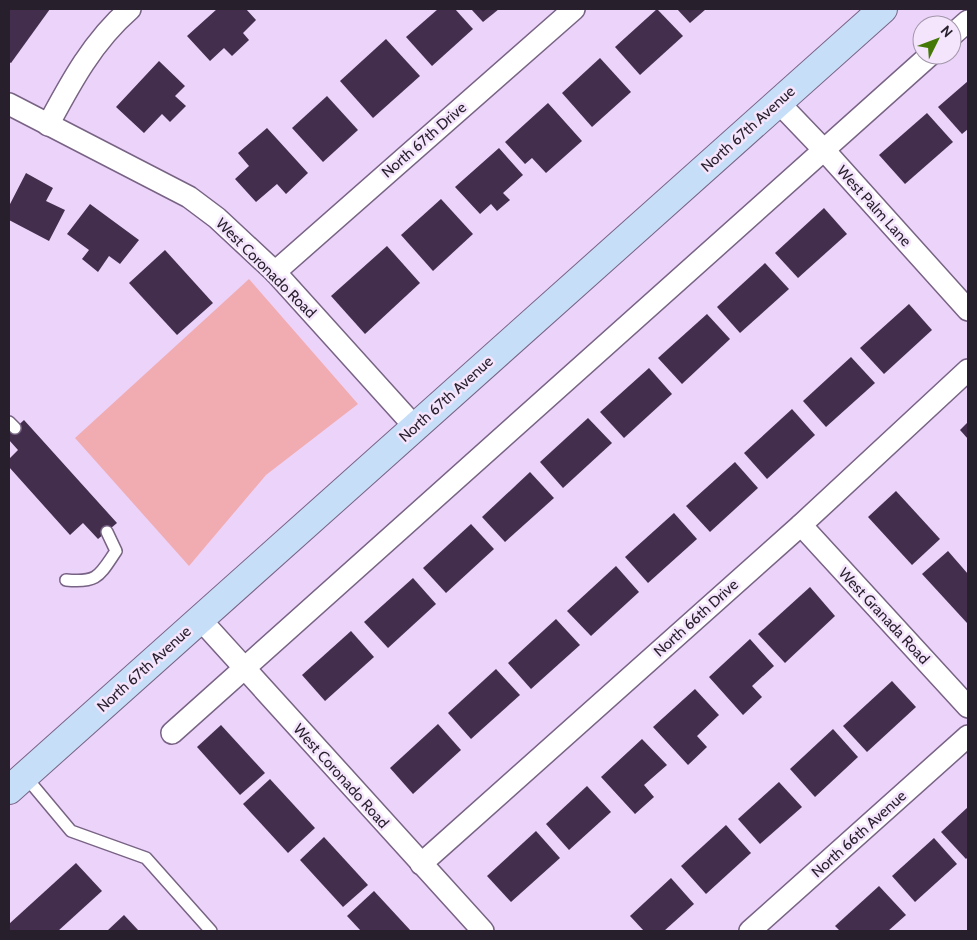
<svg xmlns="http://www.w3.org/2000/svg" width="977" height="940" font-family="Cabin,sans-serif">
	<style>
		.green { fill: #f1acb2 }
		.building { fill: #432f4d }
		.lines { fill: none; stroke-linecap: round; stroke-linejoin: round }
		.lane-casing { stroke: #786384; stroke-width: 14 }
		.street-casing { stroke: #786384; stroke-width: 24 }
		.secondary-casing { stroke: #786384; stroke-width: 30 }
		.lane { stroke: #fff; stroke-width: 11 }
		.street { stroke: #fff; stroke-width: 21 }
		.secondary { stroke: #c7def9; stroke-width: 28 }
		.labels { text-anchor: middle; stroke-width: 5; stroke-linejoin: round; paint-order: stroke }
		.street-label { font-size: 15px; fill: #281f2d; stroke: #f4e5fc }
	</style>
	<rect width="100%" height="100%" fill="#ecd3fa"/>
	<!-- green -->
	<polygon class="green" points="249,279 358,404 266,475 189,566 75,438"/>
	<!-- building -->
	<g class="building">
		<polygon points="9,9 50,9 11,63 9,62"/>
		<polygon points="217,9 246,9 256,20 243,33 249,40 232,56 224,48 210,61 187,36"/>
		<polygon points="438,9 455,9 473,29 432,66 406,37"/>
		<polygon points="471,9 499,9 483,22"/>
		<polygon points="657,9 683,36 640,75 615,47"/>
		<polygon points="677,9 706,9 690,23"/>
		<polygon points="386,39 420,76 373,118 340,81"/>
		<polygon points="600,58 631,92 592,127 562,93"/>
		<polygon points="159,61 185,86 175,96 186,106 170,122 162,114 144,133 116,107"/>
		<polygon points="968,81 968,129 962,134 938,107"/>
		<polygon points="327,96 358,130 323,162 292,128"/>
		<polygon points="548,103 582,141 546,173 532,158 525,164 505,142"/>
		<polygon points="927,113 953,142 905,184 879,155"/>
		<polygon points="267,128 308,173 286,194 277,184 256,202 235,179 249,166 238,153"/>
		<polygon points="499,148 523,175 503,193 510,200 497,211 491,204 480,214 455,187"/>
		<polygon points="26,173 53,188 46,201 65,210 49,241 9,220 9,206"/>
		<polygon points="441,199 473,234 433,271 401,235"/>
		<polygon points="90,204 139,240 120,264 109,256 98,272 82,259 89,250 67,234"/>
		<polygon points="824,208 847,234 798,278 775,253"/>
		<polygon points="387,246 420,283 365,334 331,296"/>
		<polygon points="165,250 213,303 177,335 129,283"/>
		<polygon points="765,263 789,289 740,333 717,307"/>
		<polygon points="909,304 932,330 884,374 860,348"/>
		<polygon points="707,314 730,339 682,384 658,358"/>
		<polygon points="851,357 875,383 826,427 803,401"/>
		<polygon points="649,368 672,394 624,438 600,412"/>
		<polygon points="792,409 815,435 767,479 744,453"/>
		<polygon points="588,418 612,443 563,488 540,462"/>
		<polygon points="24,420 117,523 98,539 83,523 70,535 9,467 9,459 18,450 9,440 9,434"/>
		<polygon points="968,422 968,439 960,430"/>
		<polygon points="735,462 758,488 710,532 686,506"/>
		<polygon points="530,472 554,498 505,542 482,517"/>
		<polygon points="896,491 940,539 912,565 868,517"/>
		<polygon points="674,513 697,539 648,583 625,557"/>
		<polygon points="471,524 494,549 446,593 423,568"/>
		<polygon points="948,551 968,574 968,621 967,623 922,574"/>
		<polygon points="616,566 639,592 591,636 567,611"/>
		<polygon points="413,578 436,604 388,648 364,622"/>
		<polygon points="810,587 835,616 785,663 758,634"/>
		<polygon points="556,619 580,645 531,689 508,663"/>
		<polygon points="351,631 374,657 325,701 302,675"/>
		<polygon points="750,639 774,666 752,686 762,697 743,715 709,677"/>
		<polygon points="496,669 520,695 471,739 448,713"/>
		<polygon points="892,681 916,707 867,752 843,726"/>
		<polygon points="695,689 719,715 697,736 707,747 688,765 653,727"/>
		<polygon points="438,724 461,750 413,794 390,768"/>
		<polygon points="221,725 265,773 240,795 197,747"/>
		<polygon points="833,729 858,757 815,797 790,769"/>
		<polygon points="642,739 667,765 644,785 654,797 635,814 601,777"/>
		<polygon points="270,779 315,828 288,853 243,804"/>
		<polygon points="779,782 802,807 760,844 738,819"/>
		<polygon points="587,786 611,812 569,850 546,824"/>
		<polygon points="968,807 968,857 966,859 941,832"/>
		<polygon points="726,825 751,853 706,894 681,866"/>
		<polygon points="536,831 560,858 511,902 487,876"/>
		<polygon points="324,837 368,885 343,907 300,860"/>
		<polygon points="934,838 957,864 915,902 892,876"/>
		<polygon points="76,863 102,891 58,931 9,931 9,924"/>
		<polygon points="671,878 694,904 664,931 644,931 630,916"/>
		<polygon points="879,886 906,915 888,931 840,931 835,926"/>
		<polygon points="374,891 411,931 361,931 347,916"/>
		<polygon points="124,915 139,931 107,931"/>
	</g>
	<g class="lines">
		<!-- lane casing -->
		<g class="lane-casing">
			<g id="lane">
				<polyline points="9,422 15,428"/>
				<path d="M66,580c32,3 33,-4 50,-29l-9,-19"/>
				<polyline points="25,776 71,831 146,858 211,931"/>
			</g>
		</g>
		<!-- street casing -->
		<g class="street-casing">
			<g id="street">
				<polyline points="952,35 968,21"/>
				<polyline points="778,102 824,150 968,310"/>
				<polyline points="9,104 189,197 217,218 275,272 415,427"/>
				<path d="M48,125c23,-43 45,-84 82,-116"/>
				<polyline points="275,272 574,9"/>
				<polyline points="801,525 968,707"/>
				<polyline points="200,619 483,931"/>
				<polyline points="172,733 930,55"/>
				<polyline points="421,864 801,525 968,370"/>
				<polyline points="750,931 968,736"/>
			</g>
		</g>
		<!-- secondary casing -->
		<g class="secondary-casing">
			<polyline id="secondary" points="9,790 883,9"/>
		</g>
		<!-- lane -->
		<use href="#lane" class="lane"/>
		<!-- street -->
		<use href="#street" class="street"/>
		<!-- secondary -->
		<use href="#secondary" class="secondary"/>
	</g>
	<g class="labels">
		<!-- street labels -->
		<g class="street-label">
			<text transform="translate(748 129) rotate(-42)" y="5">North 67th Avenue</text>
			<text transform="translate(424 140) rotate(-41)" y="5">North 67th Drive</text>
			<text transform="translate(874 206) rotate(48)" y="5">West Palm Lane</text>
			<text transform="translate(266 268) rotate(45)" y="5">West Coronado Road</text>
			<text transform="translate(446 399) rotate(-42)" y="5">North 67th Avenue</text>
			<text transform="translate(884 616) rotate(47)" y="5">West Granada Road</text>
			<text transform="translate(696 618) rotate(-42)" y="5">North 66th Drive</text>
			<text transform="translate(144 669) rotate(-42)" y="5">North 67th Avenue</text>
			<text transform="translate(341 776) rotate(48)" y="5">West Coronado Road</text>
			<text transform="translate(859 834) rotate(-42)" y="5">North 66th Avenue</text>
		</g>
	</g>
	<!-- border -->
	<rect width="977" height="940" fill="none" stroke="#281f2d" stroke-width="20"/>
	<!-- north arrow -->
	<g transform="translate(937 40) rotate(48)"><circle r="24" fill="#f4e5fc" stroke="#a296a9"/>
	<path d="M0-4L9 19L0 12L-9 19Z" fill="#447908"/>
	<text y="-8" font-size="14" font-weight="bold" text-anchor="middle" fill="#281f2d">N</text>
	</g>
</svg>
